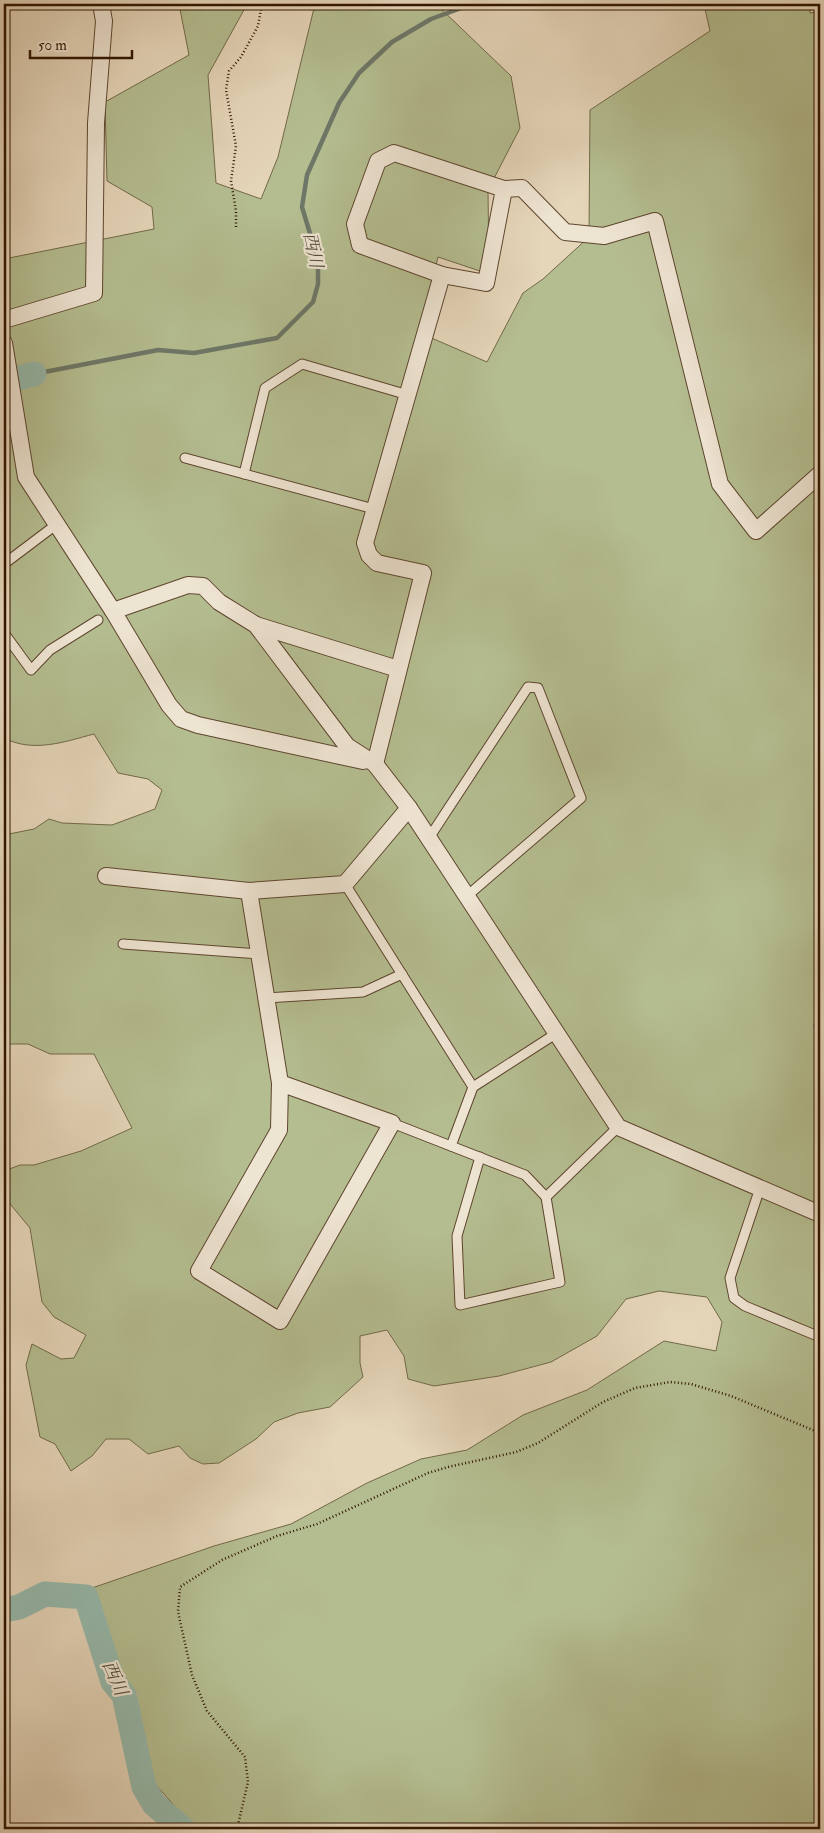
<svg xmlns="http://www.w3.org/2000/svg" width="824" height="1833" font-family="'IM FELL Double Pica','Noto Serif JP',serif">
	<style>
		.green { fill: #b4bd90; stroke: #726948 }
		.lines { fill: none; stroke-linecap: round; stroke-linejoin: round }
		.stream { stroke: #6e7767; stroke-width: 4.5 }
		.river { stroke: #96b9ab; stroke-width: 25 }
		.lane-casing { stroke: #5e452e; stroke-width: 11 }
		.street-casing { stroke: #5e452e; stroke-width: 18 }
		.path { stroke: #311500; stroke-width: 2.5; stroke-dasharray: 1 2.5; stroke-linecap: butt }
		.lane { stroke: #eee4d2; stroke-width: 9 }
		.street { stroke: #eee4d2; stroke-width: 16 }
		.labels { text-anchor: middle; stroke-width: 4.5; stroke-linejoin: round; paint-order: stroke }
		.water-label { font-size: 18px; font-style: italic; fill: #544e3c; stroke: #eee4d2 }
	</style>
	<rect width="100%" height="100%" fill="#e5d5b9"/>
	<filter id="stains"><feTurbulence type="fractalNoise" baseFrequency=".004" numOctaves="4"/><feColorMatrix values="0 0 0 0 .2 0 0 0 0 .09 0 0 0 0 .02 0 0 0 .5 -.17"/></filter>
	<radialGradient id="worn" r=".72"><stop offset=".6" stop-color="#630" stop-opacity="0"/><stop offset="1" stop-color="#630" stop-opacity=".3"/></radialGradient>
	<!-- green -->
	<path class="green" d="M179,4h66v4l-37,67 8,108 45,16 17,-42 37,-153h121l75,72 9,52 -32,62 1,84 -51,-17 -18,76 67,29 36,-69 20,-14 46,-42 1,-127 120,-79 -6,-27h106v9l10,-2v573l-4,2 4,9v1234h-625l-40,-45 -63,-196 122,-42 77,-22 76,-41 54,-24 46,-9 56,-35 64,-25 77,-49 52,10 6,-29 -15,-25 -48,-6 -33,8 -29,37 -46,26 -52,14 -65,10 -26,-7 -4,-23 -17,-26 -27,6v27l3,14 -33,30 -32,6 -24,9 -18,17 -37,24 -16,1 -13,-6 -11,-12 -31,8 -19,-15h-23l-14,17 -21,15 -16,-27 -15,-7 -14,-72 6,-21 29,15 13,-1 12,-23 -32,-18 -12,-15 -12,-74 -24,-29 -2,-6v-22l16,-6h14l47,-14 51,-23 -38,-74h-44l-22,-10h-24v-209l30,-6 15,-10 13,4 50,2 43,-16 7,-19 -14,-11 -30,-6 -24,-39c-30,8 -61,19 -90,4v-479l150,-30 -2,-22 -45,-26 -2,-79 84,-47z"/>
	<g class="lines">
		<!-- stream -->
		<polyline class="stream" points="34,374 158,350 194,353 277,338 313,302 318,284 318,260 302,207 307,175 339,103 359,73 392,42 431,19 464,7 468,4"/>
		<!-- river -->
		<g class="river">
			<polyline points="4,382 34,374"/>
			<polyline points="4,1610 19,1607 45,1594 86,1597 113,1682 124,1695 144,1787 154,1804 183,1829"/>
		</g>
		<!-- lane casing -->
		<g class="lane-casing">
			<g id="lane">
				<polyline points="185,458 374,509"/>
				<polyline points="244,474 265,388 302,364 408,395"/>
				<polyline points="4,564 57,524"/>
				<polyline points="4,633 31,670 50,650 98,620"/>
				<polyline points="429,838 528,687 538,688 581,798 467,896"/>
				<polyline points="345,884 473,1087"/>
				<polyline points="123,944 259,954"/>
				<polyline points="266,998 363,992 402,974"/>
				<polyline points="820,1026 819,1026 820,1028"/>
				<polyline points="392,1123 525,1175 546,1197 618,1127"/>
				<polyline points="451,1146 473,1087 557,1033"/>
				<polyline points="480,1157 457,1236 460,1305 560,1282 546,1197"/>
				<polyline points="760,1188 730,1278 734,1298 745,1306 820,1337"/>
			</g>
		</g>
		<!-- street casing -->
		<g class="street-casing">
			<g id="street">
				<polygon points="394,153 504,189 486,283 442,275 360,245 355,224 378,161"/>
				<polyline points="504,189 522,188 565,232 604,236 655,221 720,484 756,531 820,474"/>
				<polyline points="4,320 94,293 96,123 104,21 101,4"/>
				<polyline points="4,343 26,477 113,611 169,705 181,719 198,725 363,761"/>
				<polyline points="113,611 188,585 203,586 219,602 256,625 347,746 375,764 409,808 618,1127 820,1214"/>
				<polyline points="256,625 398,669"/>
				<polyline points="375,764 423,573 377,563 369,555 365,543 442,275"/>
				<polyline points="106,876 249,891 345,884 409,808"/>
				<polyline points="249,891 280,1083 279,1130 199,1271 280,1321 392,1123 280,1083"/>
			</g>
		</g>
		<!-- path -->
		<g class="path">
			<polyline points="236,227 236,211 231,181 236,146 226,90 229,71 241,57 258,26 262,4"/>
			<polyline points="237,1829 248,1782 245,1757 207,1711 192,1675 178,1612 180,1587 222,1560 277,1536 317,1524 428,1473 448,1467 516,1452 538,1443 603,1402 635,1388 670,1382 691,1384 731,1396 820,1433"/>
		</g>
		<!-- lane -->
		<use href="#lane" class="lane"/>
		<!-- street -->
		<use href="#street" class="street"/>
	</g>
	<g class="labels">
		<!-- water labels -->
		<g class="water-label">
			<text transform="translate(313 250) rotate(78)" y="6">西川</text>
			<text transform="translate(115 1678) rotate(66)" y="6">西川</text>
		</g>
	</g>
	<!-- margin -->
	<rect width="824" height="1833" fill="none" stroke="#e5d5b9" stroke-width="20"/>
	<rect x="5" y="5" width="814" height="1823" fill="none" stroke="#311500" stroke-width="2.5"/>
	<rect x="10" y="10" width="804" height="1813" fill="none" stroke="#311500"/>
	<!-- scale -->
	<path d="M30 50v8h102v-8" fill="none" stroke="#311500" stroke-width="2.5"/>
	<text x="38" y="50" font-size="15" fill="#311500" stroke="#eee4d2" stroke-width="4" paint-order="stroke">50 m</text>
	<rect width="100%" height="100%" filter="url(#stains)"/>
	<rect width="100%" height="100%" fill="url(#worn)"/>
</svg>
